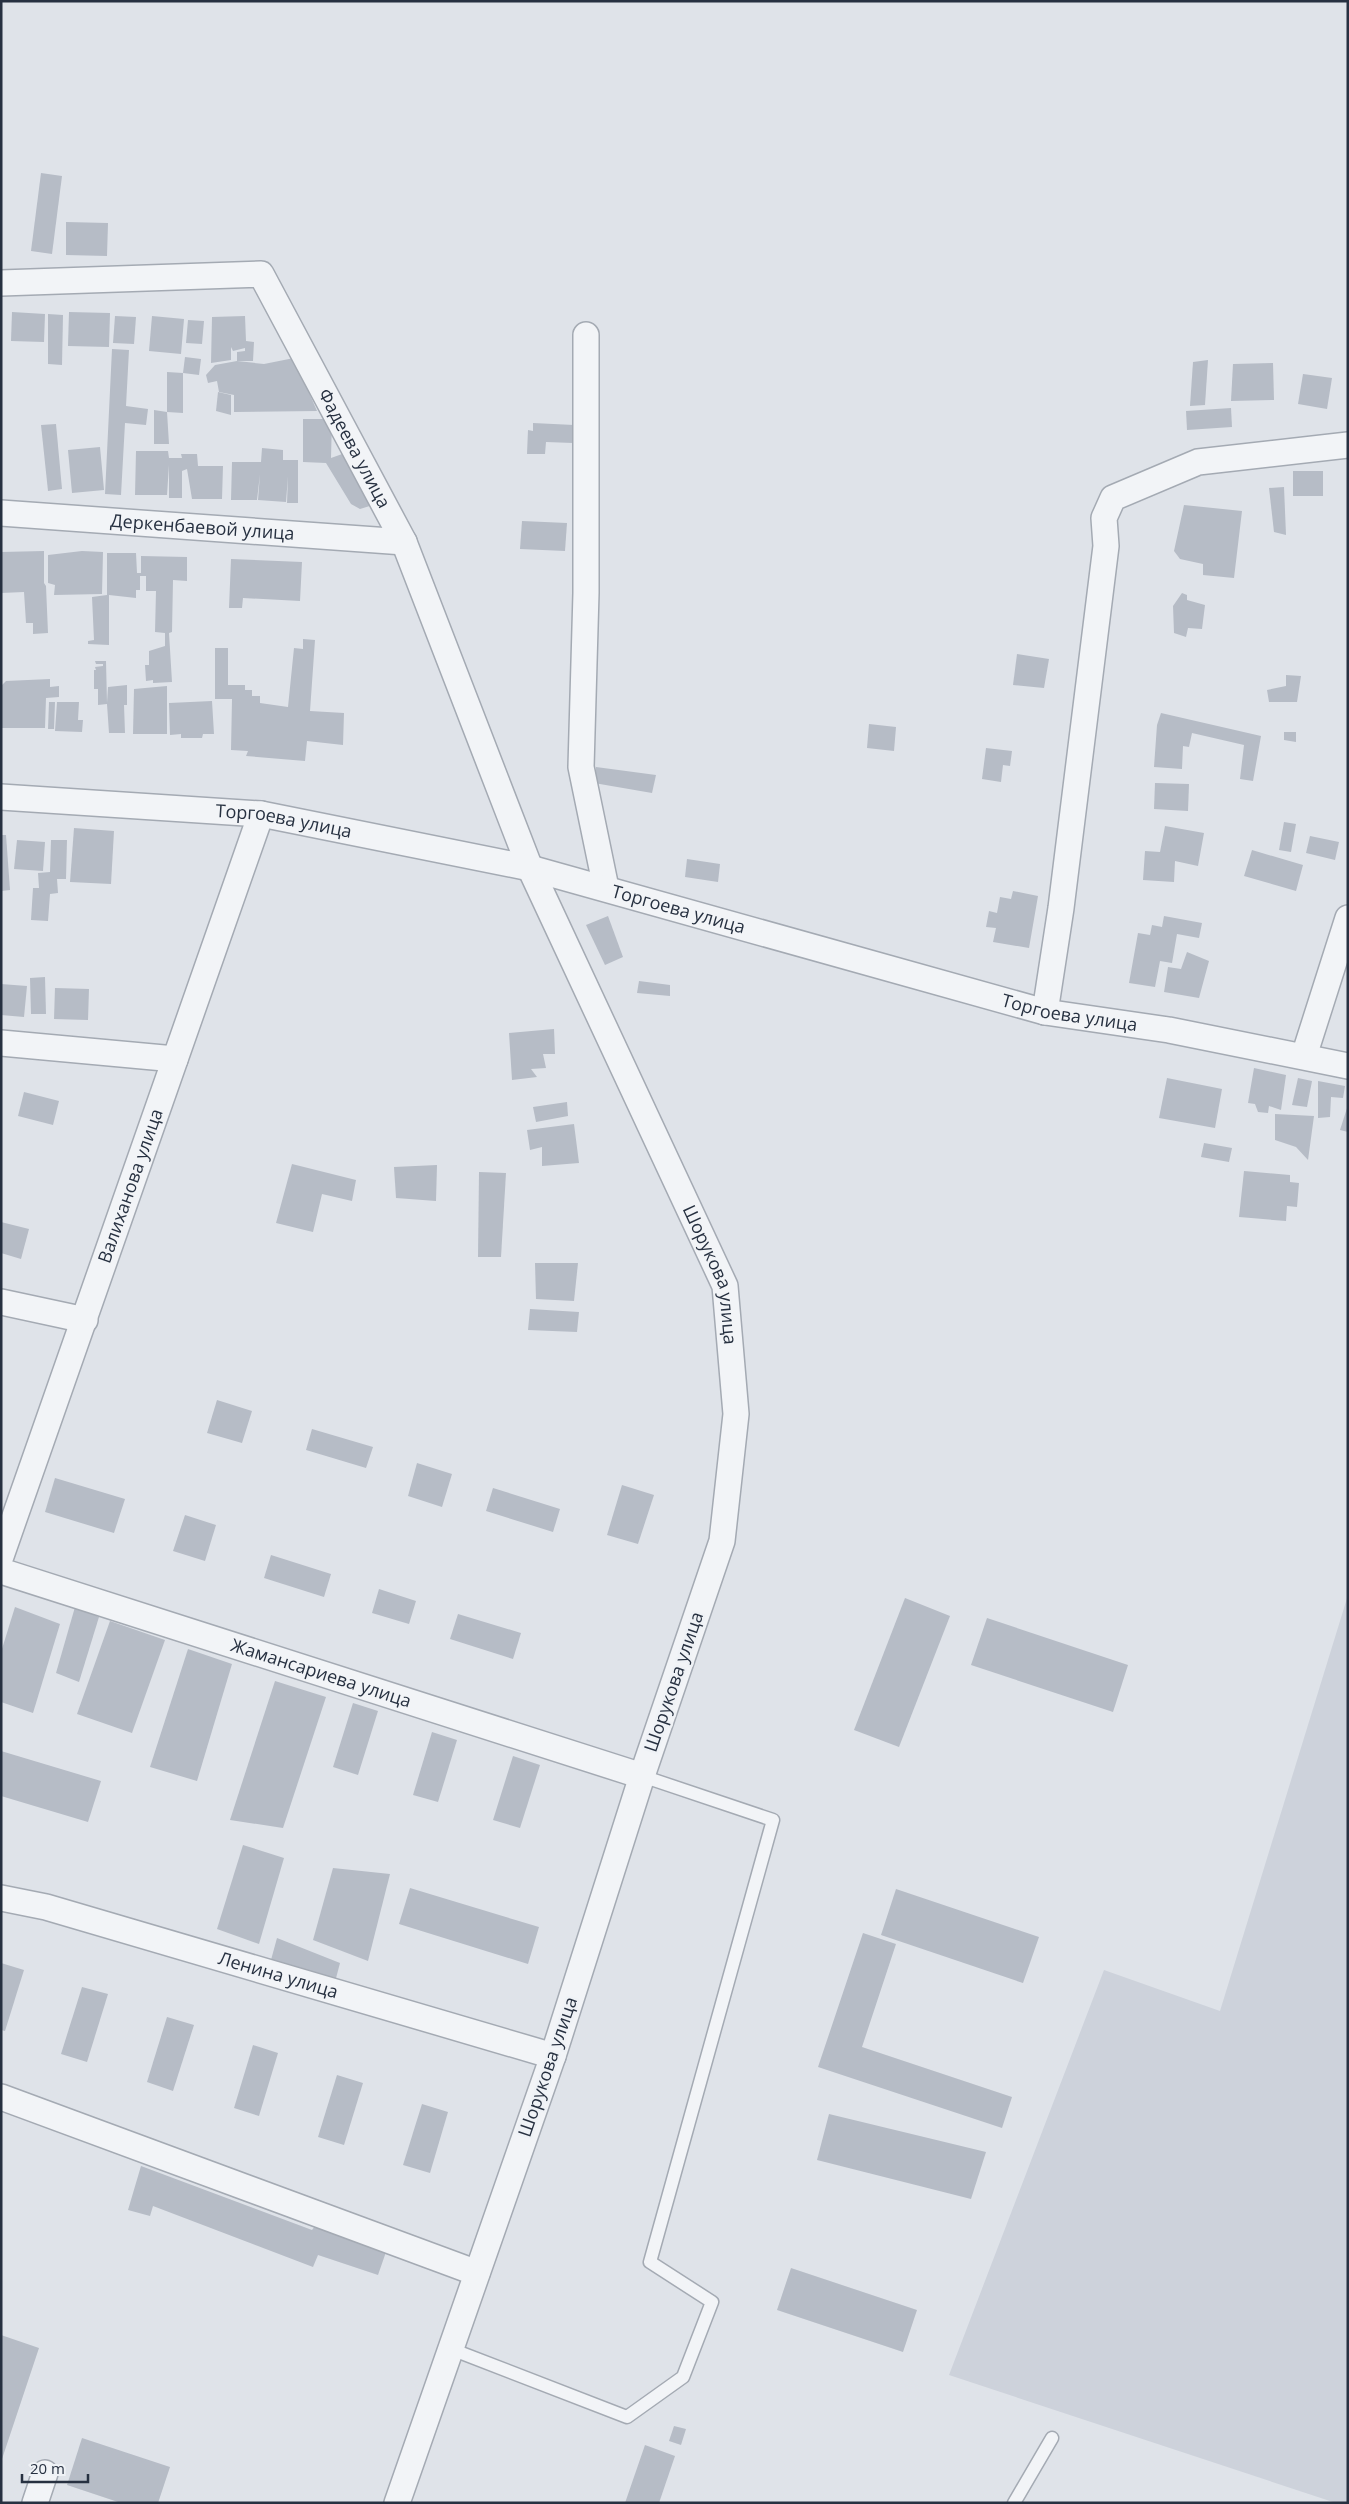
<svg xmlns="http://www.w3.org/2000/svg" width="1349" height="2504" font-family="'Open Sans',sans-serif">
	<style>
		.built { fill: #cdd2db }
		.building { fill: #b6bcc6 }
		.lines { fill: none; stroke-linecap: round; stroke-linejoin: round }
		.service-casing { stroke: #a4aab3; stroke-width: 15 }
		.minor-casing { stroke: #a4aab3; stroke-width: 28 }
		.service { stroke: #f2f4f7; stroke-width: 12 }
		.minor { stroke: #f2f4f7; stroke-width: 25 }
		.labels { text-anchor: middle; stroke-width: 5; stroke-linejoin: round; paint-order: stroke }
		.street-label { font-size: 18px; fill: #273141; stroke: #eff2f6 }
	</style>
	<rect width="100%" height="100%" fill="#dfe3e9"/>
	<!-- built -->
	<polygon class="built" points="1348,1595 1348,2503 1336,2503 949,2375 1104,1970 1220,2011"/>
	<!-- building -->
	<g class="building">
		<polygon points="41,173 62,176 52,254 31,251"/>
		<polygon points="66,222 108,223 107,256 66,255"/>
		<polygon points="12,312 45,314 44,342 11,341"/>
		<polygon points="69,312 110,313 109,347 68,346"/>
		<polygon points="48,314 63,315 62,365 48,364"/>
		<polygon points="115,316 136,317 134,344 113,343"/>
		<polygon points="152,316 184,319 181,354 149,351"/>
		<polygon points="245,316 246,341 254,342 253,361 237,361 237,352 245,351 245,348 233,351 231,347 231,360 211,363 212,317"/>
		<polygon points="188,320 204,321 202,344 186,343"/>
		<polygon points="112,349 129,350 126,406 148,409 146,425 125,423 121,495 105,494"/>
		<polygon points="185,357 201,359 199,375 183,373"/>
		<polygon points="294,358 317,411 234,412 234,395 219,392 217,381 208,383 206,375 215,365 237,361 264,364"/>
		<polygon points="1208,360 1205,405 1190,406 1193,362"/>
		<polygon points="1273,363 1274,400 1231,401 1233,364"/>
		<polygon points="167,372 183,373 183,413 167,412"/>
		<polygon points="1303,374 1332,378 1327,409 1298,404"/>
		<polygon points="218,392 231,395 231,415 216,411"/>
		<polygon points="1231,408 1232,427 1187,430 1186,411"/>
		<polygon points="154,410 167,412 169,444 154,444"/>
		<polygon points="303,419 332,419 331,458 345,453 373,505 360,509 351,504 326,463 303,462"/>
		<polygon points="533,423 574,425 573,443 546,442 545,454 527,454 528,430 533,431"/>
		<polygon points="56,424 62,489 48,491 41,425"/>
		<polygon points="100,447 104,490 72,493 68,450"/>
		<polygon points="262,448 283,450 283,460 298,460 298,503 287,503 288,476 286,502 258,500 260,474 257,500 231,500 232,462 261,462"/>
		<polygon points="136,451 168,451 169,458 182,458 181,454 197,454 198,466 223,466 222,499 192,499 187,469 182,471 182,498 169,498 169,465 167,495 135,495"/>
		<rect x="1293" y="471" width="30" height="25"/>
		<polygon points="1284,487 1286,535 1274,532 1269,488"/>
		<polygon points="1184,505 1242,511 1234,578 1203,575 1203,564 1180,559 1174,551"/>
		<polygon points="522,521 567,523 565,551 520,549"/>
		<polygon points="44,551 44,583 46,586 48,633 33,634 33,623 26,623 24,592 1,593 1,552"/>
		<polygon points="82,551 103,552 102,594 54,595 55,585 48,583 48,555"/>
		<polygon points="107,553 136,553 137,573 141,573 141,556 187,557 187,581 173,580 172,632 169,633 172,682 153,683 153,680 146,681 145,665 149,665 149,651 165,646 165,633 155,632 156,591 146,591 146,576 140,576 140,590 136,590 136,598 109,595 109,645 88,644 88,641 94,640 92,597 107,595"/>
		<polygon points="231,559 302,562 300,601 243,598 242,608 229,608"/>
		<polygon points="1182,593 1187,595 1187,600 1205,605 1202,629 1188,628 1186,637 1174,633 1173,606"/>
		<polygon points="303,639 315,640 310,711 344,713 343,745 307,741 305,761 246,756 248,751 231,750 232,699 215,699 215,648 228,648 228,685 245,685 245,690 252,690 252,696 260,696 260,703 288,707 294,648 303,649"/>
		<polygon points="1017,654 1049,659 1044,688 1013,685"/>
		<polygon points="95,661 106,661 107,703 108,687 127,685 127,705 124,705 125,733 109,733 107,704 98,705 98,689 94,689 94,670 96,670 95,667 103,666 103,664 96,664"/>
		<polygon points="1286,675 1301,676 1297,702 1269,702 1267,690 1286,686"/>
		<polygon points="50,679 50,687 59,686 59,697 46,698 45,728 1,728 1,686 6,681"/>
		<polygon points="167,686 167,734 133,734 134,689"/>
		<polygon points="212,701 214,734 203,734 202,738 181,738 181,734 170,735 169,703"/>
		<polygon points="49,702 55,702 54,729 48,729"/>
		<polygon points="57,702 79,702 78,720 83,720 82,732 55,731"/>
		<polygon points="1161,713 1261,736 1253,781 1240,779 1244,745 1192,733 1189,747 1183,746 1182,769 1154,767 1157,725"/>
		<polygon points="869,724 896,727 894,751 867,748"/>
		<polygon points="1284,732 1296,732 1296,742 1284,740"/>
		<polygon points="986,748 1012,751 1010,766 1003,765 1001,782 982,779"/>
		<polygon points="596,767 656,775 652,793 594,783"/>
		<polygon points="1155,783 1189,784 1188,811 1154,809"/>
		<polygon points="1284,822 1296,824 1291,852 1279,850"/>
		<polygon points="1165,826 1204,833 1198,866 1175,861 1174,882 1143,880 1145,851 1160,852"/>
		<polygon points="74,828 114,831 111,884 70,882"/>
		<polygon points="1,835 6,835 10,890 1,891"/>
		<polygon points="1310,836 1339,842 1335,860 1306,853"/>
		<polygon points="17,840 45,842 43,871 14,869"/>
		<polygon points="51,840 67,840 66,879 57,879 58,893 50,894 48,921 31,920 33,888 39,888 38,873 50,872"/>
		<polygon points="1252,850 1303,865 1296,891 1244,876"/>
		<polygon points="687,859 720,864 718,882 685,877"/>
		<polygon points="1013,891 1038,896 1029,948 993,942 996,928 986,927 989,911 997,913 1000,897 1011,899"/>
		<polygon points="608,916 623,957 605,965 586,925"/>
		<polygon points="1164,916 1202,923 1199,938 1177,934 1172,963 1160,961 1155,987 1129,983 1138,933 1150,935 1152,925 1162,927"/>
		<polygon points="1187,952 1209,961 1199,998 1164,992 1168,967 1181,969"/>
		<polygon points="45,977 46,1014 31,1014 30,978"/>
		<polygon points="639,981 670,985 670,996 637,993"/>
		<polygon points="1,984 27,986 24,1017 1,1015"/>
		<polygon points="55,988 89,989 88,1020 54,1019"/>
		<polygon points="554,1029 555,1054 543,1054 546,1068 531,1069 537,1077 512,1080 509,1033"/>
		<polygon points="1254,1068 1286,1075 1281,1110 1269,1106 1268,1113 1258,1112 1255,1104 1248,1103"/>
		<polygon points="1167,1078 1222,1089 1215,1128 1159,1118"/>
		<polygon points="1298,1078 1312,1081 1307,1107 1292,1105"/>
		<polygon points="1318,1081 1345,1086 1343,1098 1331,1097 1330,1117 1318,1118"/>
		<polygon points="24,1092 59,1101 53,1125 18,1116"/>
		<polygon points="567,1102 568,1116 536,1122 533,1107"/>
		<polygon points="1348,1105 1348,1132 1340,1130"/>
		<polygon points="1275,1114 1314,1116 1308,1160 1296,1147 1275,1140"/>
		<polygon points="574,1124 579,1163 542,1166 542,1147 530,1150 527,1130"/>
		<polygon points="1204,1143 1232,1148 1229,1162 1201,1157"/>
		<polygon points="292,1164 356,1180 352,1201 322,1194 313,1232 276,1223"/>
		<polygon points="437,1165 436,1201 396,1198 394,1167"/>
		<polygon points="1244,1171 1290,1175 1290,1182 1299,1183 1297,1207 1287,1206 1286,1221 1239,1217"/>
		<polygon points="479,1172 506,1173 501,1257 478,1257"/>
		<polygon points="1,1222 29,1229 21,1259 1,1253"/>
		<polygon points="535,1263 578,1263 574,1301 536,1299"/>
		<polygon points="530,1309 579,1312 577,1332 528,1330"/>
		<polygon points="217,1400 252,1411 242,1443 207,1433"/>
		<polygon points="312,1429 373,1447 366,1468 306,1450"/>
		<polygon points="417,1463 452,1474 442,1507 408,1496"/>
		<polygon points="55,1478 125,1499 114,1533 45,1512"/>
		<polygon points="622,1485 654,1495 638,1544 607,1535"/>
		<polygon points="493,1488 560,1509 553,1532 486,1511"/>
		<polygon points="185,1515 216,1525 205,1561 173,1551"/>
		<polygon points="271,1555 331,1574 324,1597 264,1578"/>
		<polygon points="379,1589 416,1601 409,1624 372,1613"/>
		<polygon points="905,1598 950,1616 899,1747 854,1730"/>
		<polygon points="15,1607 60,1624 33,1713 1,1702 1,1652"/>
		<polygon points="75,1607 99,1617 79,1682 56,1673"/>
		<polygon points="458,1614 521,1633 513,1659 450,1639"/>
		<polygon points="987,1618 1128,1665 1113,1712 971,1665"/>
		<polygon points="110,1621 165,1640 132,1733 77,1714"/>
		<polygon points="188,1649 232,1664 197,1781 150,1767"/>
		<polygon points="275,1681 326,1697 283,1828 230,1820"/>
		<polygon points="353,1703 378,1711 358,1775 333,1767"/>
		<polygon points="432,1732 457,1740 438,1802 413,1795"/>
		<polygon points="1,1751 101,1781 88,1822 1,1796"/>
		<polygon points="513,1756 540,1765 520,1828 493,1820"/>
		<polygon points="243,1845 284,1858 259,1944 217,1929"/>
		<polygon points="333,1868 390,1874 368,1961 313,1940"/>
		<polygon points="410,1888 539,1927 528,1964 399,1924"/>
		<polygon points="896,1889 1039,1937 1023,1983 881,1935"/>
		<polygon points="863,1933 896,1944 862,2047 1012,2097 1002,2128 818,2067"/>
		<polygon points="277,1938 340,1963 335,1982 271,1960"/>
		<polygon points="1,1963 24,1970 5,2031 1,2030"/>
		<polygon points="82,1987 108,1994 87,2062 61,2054"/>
		<polygon points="167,2017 194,2025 173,2091 147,2082"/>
		<polygon points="253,2045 278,2053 259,2116 234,2108"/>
		<polygon points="337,2075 363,2083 344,2145 318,2137"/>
		<polygon points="422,2104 448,2112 430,2173 403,2165"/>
		<polygon points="829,2114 986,2152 971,2199 817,2160"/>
		<polygon points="141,2166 312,2230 315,2226 386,2252 378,2275 318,2255 313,2267 153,2206 150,2216 128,2210"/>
		<polygon points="791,2268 917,2310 903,2352 777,2310"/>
		<polygon points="1,2335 39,2348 2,2459 1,2459"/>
		<polygon points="674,2426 686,2429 681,2445 669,2441"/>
		<polygon points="82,2438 170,2467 158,2503 121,2503 67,2485"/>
		<polygon points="645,2445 675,2456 659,2503 625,2503"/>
	</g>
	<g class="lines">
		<!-- service casing -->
		<g class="service-casing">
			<g id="service">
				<polyline points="451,2349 627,2417 683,2377 712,2302 650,2262 773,1820 642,1776"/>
				<polyline points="1014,2503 1052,2438"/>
			</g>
		</g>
		<!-- minor casing -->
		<g class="minor-casing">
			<g id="minor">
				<path id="s1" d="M1,283l260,-9 143,268 126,326 195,418 11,128 -14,127 -80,235 -89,280 -156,447"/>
				<polyline points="586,335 586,593 581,767 606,888"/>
				<path id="s2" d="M1,513l403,29"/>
				<path id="s3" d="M1,797l260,17 269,54 515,144 124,18 179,36"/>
				<polyline points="1045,1012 1061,908 1106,546 1104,518 1113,498 1198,462 1348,445"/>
				<polyline points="1,1043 175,1059"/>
				<polyline points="1304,1056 1348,918"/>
				<polyline points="1,1302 85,1320"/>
				<path id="s4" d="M1,1556l260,-742"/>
				<path id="s5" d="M1,1571l641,205"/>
				<path id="s6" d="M1,1898l45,9 507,149"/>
				<polyline points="1,2097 477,2273"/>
				<polyline points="35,2503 45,2473"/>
			</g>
		</g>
		<!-- service -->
		<use href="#service" class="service"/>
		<!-- minor -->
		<use href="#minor" class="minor"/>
	</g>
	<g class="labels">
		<!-- street labels -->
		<g class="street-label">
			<text dy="6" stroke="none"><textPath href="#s1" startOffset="458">Фадеева улица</textPath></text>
			<text dy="6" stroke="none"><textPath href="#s2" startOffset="202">Деркенбаевой улица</textPath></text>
			<text dy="6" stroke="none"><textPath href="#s3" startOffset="284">Торгоева улица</textPath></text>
			<text dy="6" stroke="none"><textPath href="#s3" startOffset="689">Торгоева улица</textPath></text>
			<text dy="6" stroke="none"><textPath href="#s3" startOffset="1094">Торгоева улица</textPath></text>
			<text dy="6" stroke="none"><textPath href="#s4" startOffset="392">Валиханова улица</textPath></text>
			<text dy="6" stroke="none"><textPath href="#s1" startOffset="1360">Шорукова улица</textPath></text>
			<text dy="6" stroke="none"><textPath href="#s5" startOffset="336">Жамансариева улица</textPath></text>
			<text transform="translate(674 1682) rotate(-71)" y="6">Шорукова улица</text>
			<text dy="6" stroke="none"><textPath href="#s6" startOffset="288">Ленина улица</textPath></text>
			<text transform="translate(548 2067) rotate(-71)" y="6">Шорукова улица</text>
		</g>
	</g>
	<!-- border -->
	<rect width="1349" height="2504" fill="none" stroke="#273141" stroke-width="5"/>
	<!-- scale -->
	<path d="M22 2474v8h66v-8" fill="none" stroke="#273141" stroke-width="2.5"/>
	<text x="30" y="2474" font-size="15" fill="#273141" stroke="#eff2f6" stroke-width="4" paint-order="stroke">20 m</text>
</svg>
